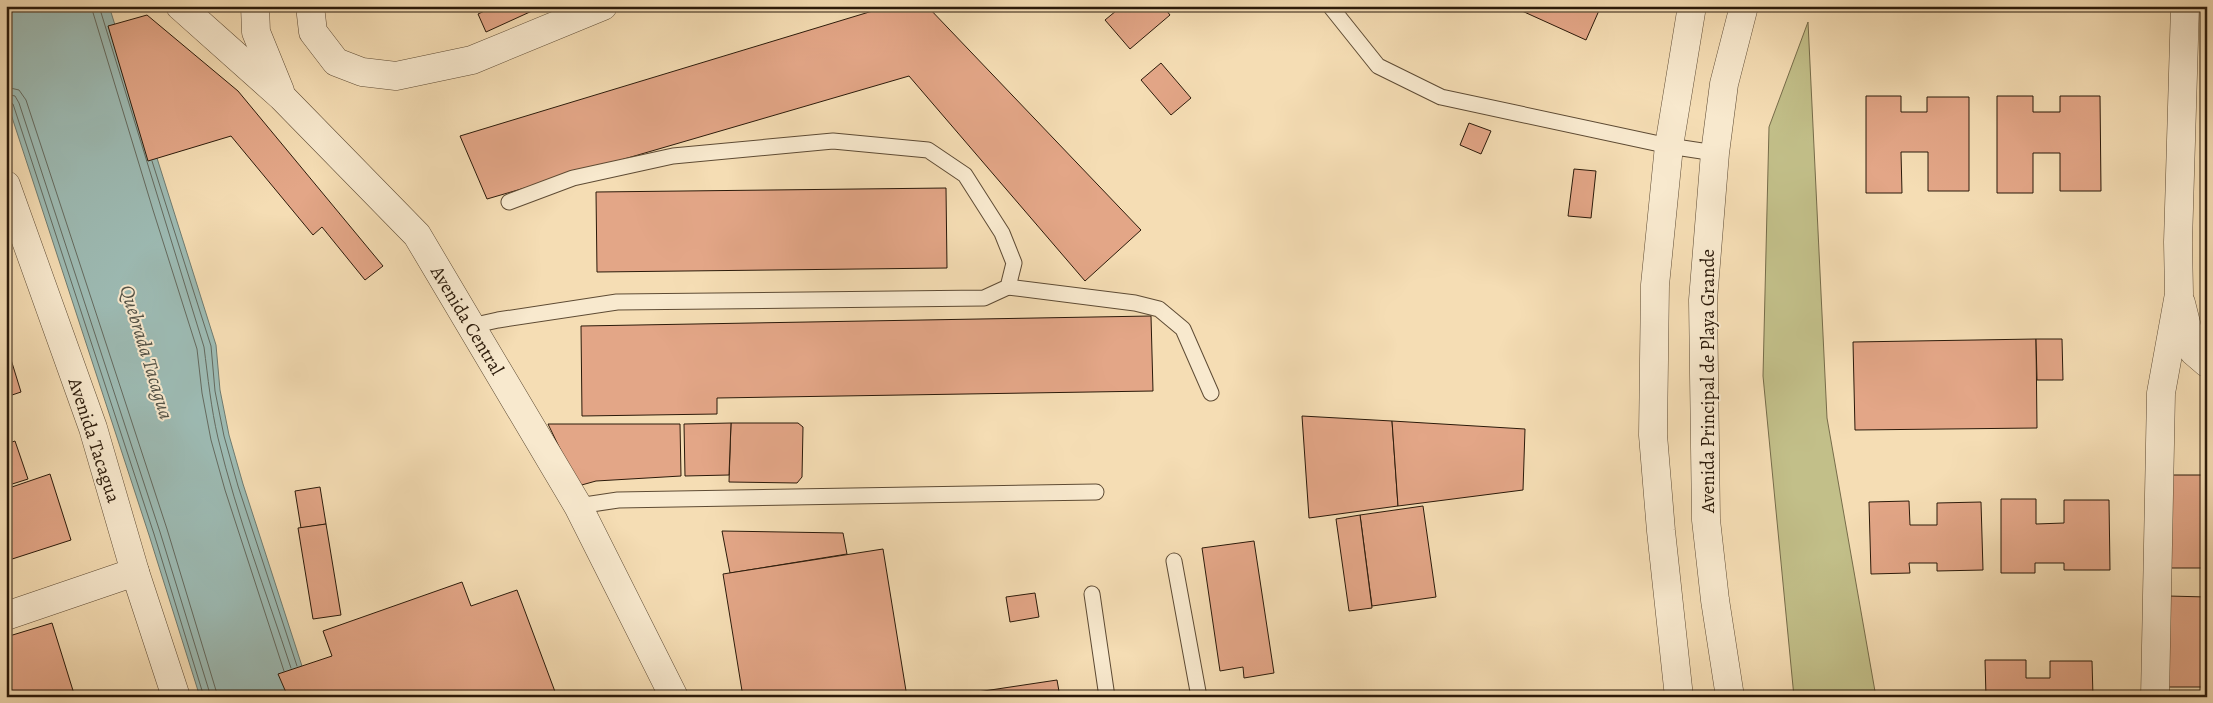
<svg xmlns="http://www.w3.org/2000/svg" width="2213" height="703" font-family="Alegreya,serif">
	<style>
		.green { fill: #c2bf89; stroke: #766c4a }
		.water { fill: #9dbbb4; stroke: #6f7b70 }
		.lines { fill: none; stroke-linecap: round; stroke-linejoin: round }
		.shore { stroke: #646a5f; stroke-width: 1 }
		.building { fill: #e3a687; stroke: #2b1a0a }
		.service-casing { stroke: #5e4b34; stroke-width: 17 }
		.minor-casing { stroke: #5e4b34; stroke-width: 29 }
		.service { stroke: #f8e9ce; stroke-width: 15 }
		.minor { stroke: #f8e9ce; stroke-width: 28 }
		.labels { text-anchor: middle; stroke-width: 4; stroke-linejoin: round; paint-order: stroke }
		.street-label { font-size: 19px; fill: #2b1a0a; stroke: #f8e9ce }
		.water-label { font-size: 20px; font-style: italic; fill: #535246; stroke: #f8e9ce }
	</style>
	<rect width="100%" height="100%" fill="#f5ddb4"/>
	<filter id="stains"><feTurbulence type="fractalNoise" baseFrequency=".004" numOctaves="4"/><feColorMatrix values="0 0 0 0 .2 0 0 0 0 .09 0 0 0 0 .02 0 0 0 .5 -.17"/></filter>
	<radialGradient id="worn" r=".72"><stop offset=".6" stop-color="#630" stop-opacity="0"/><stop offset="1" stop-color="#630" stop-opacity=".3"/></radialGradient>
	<!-- green -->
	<polygon class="green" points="1808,22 1827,418 1876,697 1794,697 1763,376 1769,127"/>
	<!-- water -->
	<polygon class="water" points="6,6 109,6 216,345 220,390 229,435 243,484 312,697 200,697 149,535 6,99"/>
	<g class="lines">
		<!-- shore -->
		<g class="shore">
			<polyline points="91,6 153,210 197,349 202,393 211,440 225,490 284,671"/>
			<path d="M99,6l105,341c4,31 7,61 14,91 19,78 48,154 73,230"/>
			<polyline points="6,87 19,90 26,100 167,529 218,697"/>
			<polyline points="6,94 15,96 19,103 160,532 211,697"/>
			<polyline points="6,101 13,104 154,534 204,697"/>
			<polyline points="152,161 211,346 215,391 224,436 238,486 297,666"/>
		</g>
	</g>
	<!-- building -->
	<g class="building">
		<polygon points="495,6 543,6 486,32 478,14"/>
		<polygon points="889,6 927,6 1141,230 1085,281 909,76 487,199 460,136"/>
		<polygon points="1122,6 1163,6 1170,15 1130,49 1105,20"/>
		<polygon points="1511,6 1601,6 1586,40"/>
		<polygon points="147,15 238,91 383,266 365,280 322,227 313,235 231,136 148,161 108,26"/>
		<polygon points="1161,63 1191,98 1171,115 1141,80"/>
		<polygon points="1866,96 1901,96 1901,112 1927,112 1927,97 1969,97 1969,191 1928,191 1928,152 1901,152 1902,193 1866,193"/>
		<polygon points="1997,96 2033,96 2033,112 2060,112 2060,96 2100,96 2101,191 2060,191 2060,153 2033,153 2033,193 1997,193"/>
		<polygon points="1469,123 1491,131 1481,154 1460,145"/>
		<polygon points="1574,169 1596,171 1591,218 1568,216"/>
		<polygon points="946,188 947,268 597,272 596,192"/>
		<polygon points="1151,316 1153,391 717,398 717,414 582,416 581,326"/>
		<polygon points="2036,339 2037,428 1855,430 1853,342"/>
		<polygon points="2036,339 2062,339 2063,380 2037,380"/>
		<polygon points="6,353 9,353 21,392 6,397"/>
		<polygon points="1302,416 1392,421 1398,506 1309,518"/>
		<polygon points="1392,421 1525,429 1523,490 1398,506"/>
		<polygon points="731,423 798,423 803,427 802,477 797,483 729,482"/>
		<polygon points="731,423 729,475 685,476 684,424"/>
		<polygon points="548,424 680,424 681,476 596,481 578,486"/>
		<polygon points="15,441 28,479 6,486 6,444"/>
		<polygon points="50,474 71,540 6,561 6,489"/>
		<polygon points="2170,475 2207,475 2207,568 2171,568"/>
		<polygon points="320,487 326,524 301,528 295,491"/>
		<polygon points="2001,499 2036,499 2036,524 2064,523 2064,500 2109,500 2110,570 2064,570 2064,563 2035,563 2035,573 2001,573"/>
		<polygon points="1909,501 1910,525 1937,525 1937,503 1981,502 1983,570 1937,571 1937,563 1909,563 1910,573 1871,574 1869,502"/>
		<polygon points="1423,506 1436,597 1372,606 1360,515"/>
		<polygon points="1360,515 1372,608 1349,611 1336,519"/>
		<polygon points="326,524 341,615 313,619 298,528"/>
		<polygon points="722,531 843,533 847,554 730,573"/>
		<polygon points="1254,541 1274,673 1244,678 1243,667 1220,671 1202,548"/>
		<polygon points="883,549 907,697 743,697 723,574"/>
		<polygon points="462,582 471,606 517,590 557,697 288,697 278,674 332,656 323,631"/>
		<polygon points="1035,593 1039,617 1010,622 1006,597"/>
		<polygon points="2168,596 2207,597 2207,687 2167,687"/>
		<polygon points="52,623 75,697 6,697 6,637"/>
		<polygon points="1985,660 2026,660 2026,678 2050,678 2050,661 2092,661 2093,697 1986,697"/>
		<polygon points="1057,680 1060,697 944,697"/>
	</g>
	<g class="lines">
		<!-- service casing -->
		<g class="service-casing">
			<g id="service">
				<polyline points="1330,6 1378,66 1441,97 1669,146 1715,153"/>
				<polyline points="1008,287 1135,303 1159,309 1183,329 1211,393"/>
				<polyline points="471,326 498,320 617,302 984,298 1008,287 1014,263 1002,233 965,175 928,150 833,141 673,156 573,178 509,202"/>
				<polyline points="578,506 618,500 1096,492"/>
				<polyline points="1174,561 1199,697"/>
				<polyline points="1092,594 1107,697"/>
			</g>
		</g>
		<!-- minor casing -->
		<g class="minor-casing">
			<g id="minor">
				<polyline points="180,6 282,97 417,235 578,506 674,697"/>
				<polyline points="255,6 256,32 280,91"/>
				<polyline points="310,6 313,32 336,62 362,72 396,76 472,60 603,6"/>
				<polyline points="6,185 93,428 135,572 176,697"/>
				<polyline points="2181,303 2193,351 2207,363"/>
				<polyline points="6,616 135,572"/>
				<polyline points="1679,697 1661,531 1653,435 1655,285 1669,146 1692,6"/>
				<polyline points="1730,697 1715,600 1706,520 1703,300 1715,153 1724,84 1744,6"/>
				<polyline points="2155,697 2161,393 2179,294 2178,242 2185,6"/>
			</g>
		</g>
		<!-- service -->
		<use href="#service" class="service"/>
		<!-- minor -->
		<use href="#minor" class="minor"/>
	</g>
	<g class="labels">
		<!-- street labels -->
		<g class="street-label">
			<text transform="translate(468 320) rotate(59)" y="7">Avenida Central</text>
			<text transform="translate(1707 381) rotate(-90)" y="7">Avenida Principal de Playa Grande</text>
			<text transform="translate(95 440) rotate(72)" y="7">Avenida Tacagua</text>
		</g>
		<!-- water labels -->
		<g class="water-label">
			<text transform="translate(147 352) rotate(73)" y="7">Quebrada Tacagua</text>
		</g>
	</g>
	<!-- margin -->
	<rect width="2213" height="703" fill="none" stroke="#f5ddb4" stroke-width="25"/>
	<rect x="8" y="8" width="2198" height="688" fill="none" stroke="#2b1a0a" stroke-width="2.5"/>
	<rect x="12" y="12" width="2188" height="678" fill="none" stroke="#2b1a0a"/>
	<rect width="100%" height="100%" filter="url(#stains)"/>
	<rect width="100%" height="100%" fill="url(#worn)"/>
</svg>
